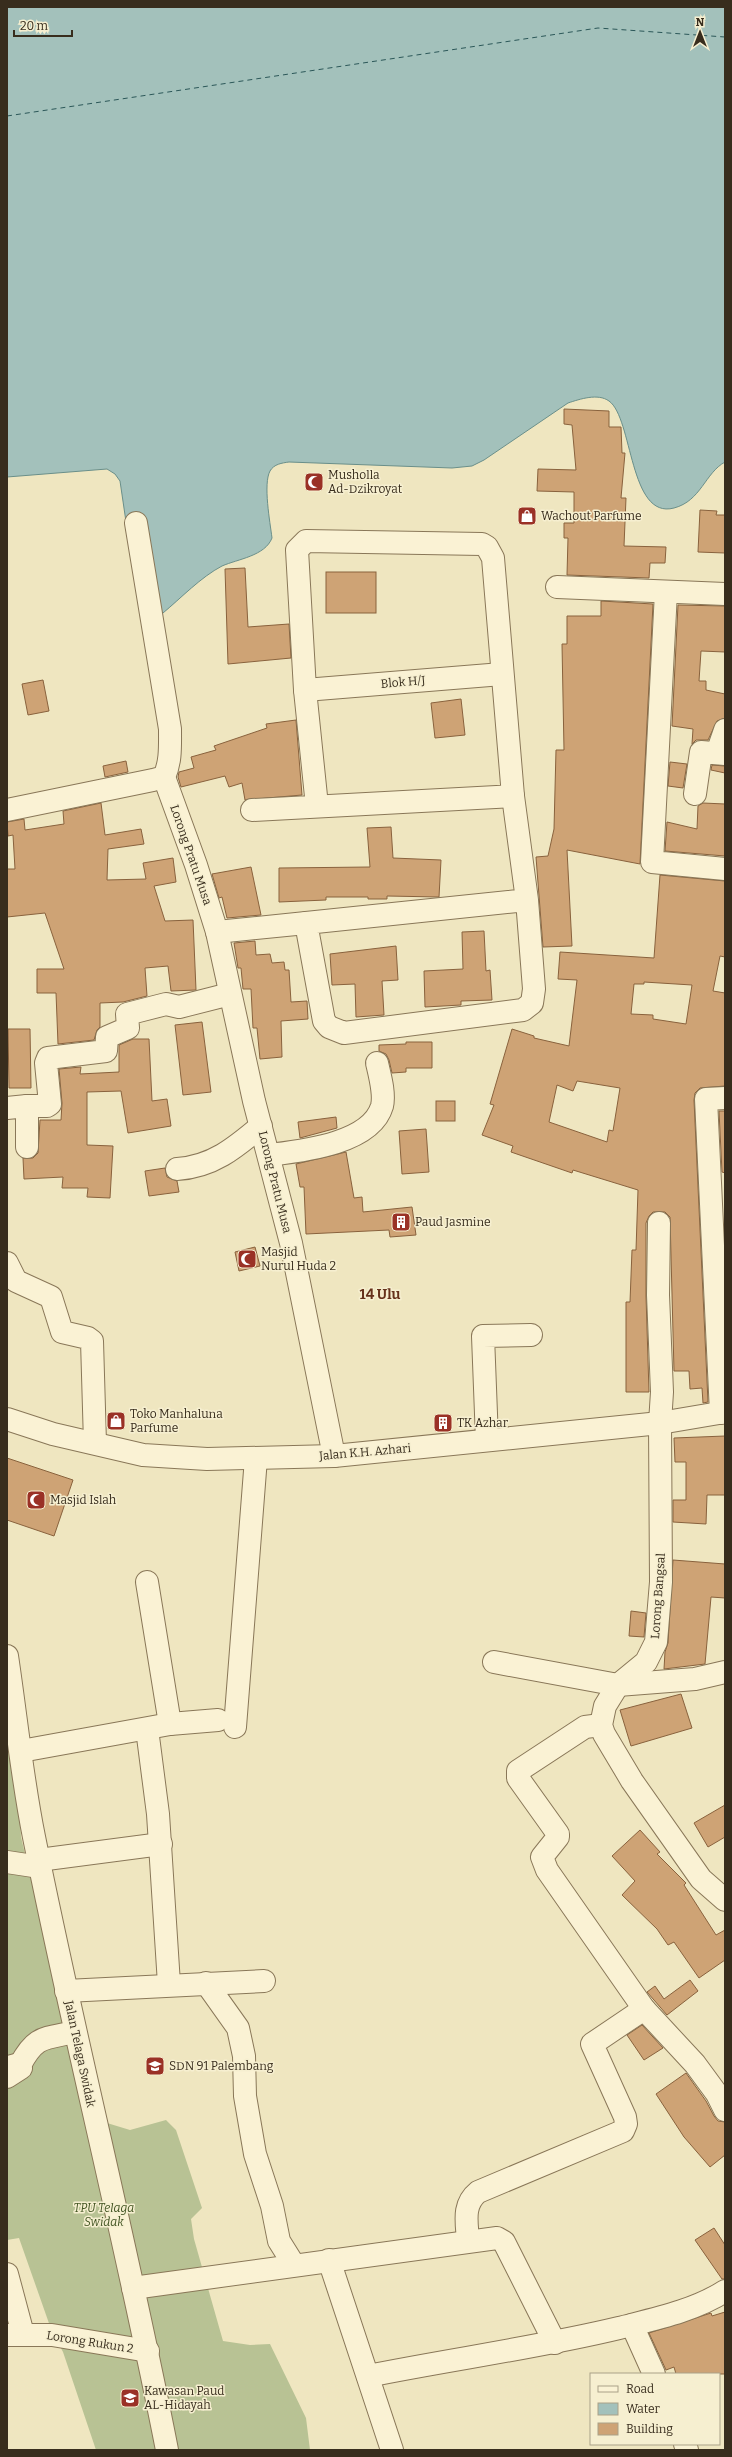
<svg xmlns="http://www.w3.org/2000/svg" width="732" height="2457" font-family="Bitter,serif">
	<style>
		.cemetery { fill: #b8c294 }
		.water { fill: #a3c1bb; stroke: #6a8f8a }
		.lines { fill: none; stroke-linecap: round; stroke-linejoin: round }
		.ferry { stroke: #2b5758; stroke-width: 1; stroke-dasharray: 5 4; stroke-linecap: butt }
		.building { fill: #cea375; stroke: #89623d; fill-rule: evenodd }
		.minor-casing { stroke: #897758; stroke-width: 24 }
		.minor { stroke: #faf2d4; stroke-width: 22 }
		.labels { text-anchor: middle; stroke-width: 3; stroke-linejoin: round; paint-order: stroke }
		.poi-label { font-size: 12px; fill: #382d1d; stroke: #f6efd0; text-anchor: start }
		.street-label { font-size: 12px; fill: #382d1d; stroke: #f6efd0 }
		.park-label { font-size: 12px; font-style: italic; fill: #435523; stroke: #f6efd0 }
		.quarter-label { font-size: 14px; font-weight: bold; fill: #66321b; stroke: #f6efd0 }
	</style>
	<rect width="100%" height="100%" fill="#efe6c0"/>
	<!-- cemetery -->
	<polygon class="cemetery" points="7,1703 17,1769 21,1837 89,2124 107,2123 130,2130 166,2120 176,2130 202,2208 191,2219 194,2239 223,2341 250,2345 270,2344 306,2418 310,2450 96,2450 63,2352 51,2329 19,2238 7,2240 7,2086 13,2054 7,2056"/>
	<!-- water -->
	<path class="water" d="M7,7h718v455c-20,11 -24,39 -51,46 -45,12 -41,-90 -65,-107 -11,-8 -29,-2 -41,2l-84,57 -12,6 -20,2 -163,-6c-7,1 -15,2 -19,9 -7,13 0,51 2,67 -7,18 -34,21 -50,28 -21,11 -41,32 -59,47l-9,5 -25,-76 -9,-61 -5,-7 -8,-5 -100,8z"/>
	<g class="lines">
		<!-- ferry -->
		<polyline class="ferry" points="7,116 598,28 725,37"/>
	</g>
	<!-- building -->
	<g class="building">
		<polygon points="564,409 609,411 609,427 621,427 622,453 625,453 621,498 626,498 624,546 666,547 665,563 650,563 649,578 567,575 568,538 564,538 564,523 574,523 574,492 537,491 538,469 576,470 572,425 564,424"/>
		<polygon points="700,510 717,511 716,515 725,515 725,553 698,552"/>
		<polygon points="245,568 248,627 289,624 291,658 228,664 225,569"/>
		<rect x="326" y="572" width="50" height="41"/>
		<polygon points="601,601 653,604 640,864 567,850 572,946 543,947 536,857 548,856 554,829 556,750 564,750 562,644 567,644 567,616 601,616"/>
		<polygon points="678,605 725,606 725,652 701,651 699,681 706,681 706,690 725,694 725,718 717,721 708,740 696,740 692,744 693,729 672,726"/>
		<polygon points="43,680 49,711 28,715 22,684"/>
		<polygon points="461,699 465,735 435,738 431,703"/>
		<polygon points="296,720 302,795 245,800 242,783 229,787 225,776 181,787 178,777 179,772 194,768 191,757 216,750 214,746 267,728 266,724"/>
		<polygon points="126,761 128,772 105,777 103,766"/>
		<polygon points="670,762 687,764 683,788 668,786"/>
		<polygon points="712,765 725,766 725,773 711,770"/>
		<polygon points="101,803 105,835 141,829 144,844 108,849 107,880 146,879 143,863 173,858 176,882 154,886 165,921 193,920 196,990 171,991 168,966 145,968 147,996 123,1002 100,1003 100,1027 97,1030 94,1040 58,1044 56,993 37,993 37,969 64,969 45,913 7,917 7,869 15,869 13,835 8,836 7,822 24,819 25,830 64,824 63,811"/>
		<polygon points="703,803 725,804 725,856 665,851 667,822 697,829 698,806"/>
		<polygon points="391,827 393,858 441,860 439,897 387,896 387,899 368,899 368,897 326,897 326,900 279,902 279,868 370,867 367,828"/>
		<polygon points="251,867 261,915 227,918 222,897 219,898 212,874"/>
		<path d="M660,875l65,6v76l-5,-1 -7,35 12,2v93l-25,2 -5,5 -1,7 14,302 -5,1 -1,-15 -12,1 -1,-18h-15l-4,-154 -5,-5h-12l-4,4 -3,7v73l3,96h-23v-90h4l2,-52h4l2,-60 -65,-20 -1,3 -61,-21 2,-6 -31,-11 12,-30 -4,-1 22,-75 22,7v2l35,8 8,-66 -19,-1 2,-27 94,6zM644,982l48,3 -6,39 -33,-5v-4l-22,-1 3,-30h10zM577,1081l43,7 -7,43 -4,-1 -2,12 -58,-20 8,-37 16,6z"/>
		<polygon points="484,931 486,971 490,970 492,1000 461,1001 461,1005 425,1007 424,971 463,969 462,932"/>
		<polygon points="255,941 256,955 270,954 272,963 284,962 285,970 289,970 291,1002 307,1001 308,1019 281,1021 282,1057 260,1059 257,1028 253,1028 251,989 243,989 241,968 238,968 234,943"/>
		<polygon points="396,946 398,980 382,981 384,1015 356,1017 355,984 332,985 330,954"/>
		<polygon points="202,1022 211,1092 183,1095 175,1025"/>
		<polygon points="8,1029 30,1029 31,1088 9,1088"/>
		<polygon points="133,1039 149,1039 152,1101 167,1099 171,1126 128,1133 121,1091 87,1092 87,1145 113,1146 110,1198 87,1197 88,1188 62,1188 63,1177 24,1179 23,1158 33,1158 38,1153 40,1120 61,1120 62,1103 59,1069 81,1067 80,1074 119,1072 119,1045"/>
		<polygon points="406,1042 432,1042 432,1068 406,1068 406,1072 392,1073 389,1060 386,1054 379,1051 379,1045 406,1044"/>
		<rect x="436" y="1101" width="19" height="20"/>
		<polygon points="719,1111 725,1111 725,1173 722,1172"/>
		<polygon points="336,1117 337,1128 300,1138 298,1122"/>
		<polygon points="426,1129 429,1172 402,1174 399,1131"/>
		<polygon points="346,1152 354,1198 362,1197 363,1212 412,1207 416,1235 390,1237 389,1230 306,1234 304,1187 300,1187 296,1164"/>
		<polygon points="165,1168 167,1177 177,1181 179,1192 149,1196 145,1171"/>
		<polygon points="255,1247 260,1266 239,1271 235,1252"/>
		<polygon points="725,1436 725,1495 707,1495 706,1524 673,1522 673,1500 686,1500 686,1462 675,1462 674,1438"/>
		<polygon points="7,1458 73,1480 54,1536 7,1520"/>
		<polygon points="673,1560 725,1564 725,1598 711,1597 705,1664 664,1669 665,1652 668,1643"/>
		<polygon points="631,1611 646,1613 644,1637 629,1636"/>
		<polygon points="681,1694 692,1728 631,1746 620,1710"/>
		<polygon points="725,1805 725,1837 708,1847 694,1823"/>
		<polygon points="640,1830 660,1852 657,1854 686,1883 684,1885 716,1935 725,1930 725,1960 699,1978 674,1942 668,1945 657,1929 622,1895 635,1881 612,1856"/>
		<polygon points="690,1980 698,1991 667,2015 647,1992 655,1986 664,1999"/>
		<polygon points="642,2025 663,2048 644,2060 627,2035"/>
		<polygon points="686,2073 706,2101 714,2116 718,2121 725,2122 725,2155 710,2167 684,2137 656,2094"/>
		<polygon points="714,2228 725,2245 725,2279 722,2279 695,2240"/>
		<polygon points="725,2312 725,2374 676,2374 674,2367 666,2370 649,2333 711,2313 712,2316"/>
	</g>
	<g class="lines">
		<!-- minor casing -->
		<g class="minor-casing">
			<g id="minor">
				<polyline points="557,587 725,594"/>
				<polyline points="666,592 652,862 725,869"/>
				<polyline points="305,690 502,674"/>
				<polyline points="717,753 725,730"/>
				<polyline points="164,777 196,865 217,932 254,1101 291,1243 334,1456"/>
				<polyline points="695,794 701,752 725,754"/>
				<polyline points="513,796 527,900 534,989 532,1003 523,1010 344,1033 329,1027 324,1021 306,923 527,900"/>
				<path d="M7,810l146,-30 11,-3c7,-15 6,-31 6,-48l-34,-206"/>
				<polyline points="252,810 513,796 493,558 487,547 482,544 306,541 297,550 305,690 317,806"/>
				<polyline points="217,932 306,923"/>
				<polyline points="27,1106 47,1106 50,1104 46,1063 48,1058 106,1051 107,1037 128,1028 127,1014 166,1004 179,1007 230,994"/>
				<polyline points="7,1108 27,1106 27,1147"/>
				<path d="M269,1155c32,-4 102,-11 113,-49 3,-12 -2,-30 -5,-43"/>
				<path d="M177,1169c35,-2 58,-21 84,-43"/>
				<polyline points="659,1223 658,1295 662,1392 660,1423 661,1582 656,1642 646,1662 618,1685 605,1706 601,1725 604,1734 632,1781 701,1879 725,1900"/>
				<polyline points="7,1263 16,1281 51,1297 62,1332 88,1338 92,1341 95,1443"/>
				<polyline points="721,1413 706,1099 725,1098"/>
				<polyline points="7,1419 53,1434 143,1455 207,1459 334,1456 660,1423 725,1412"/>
				<polyline points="487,1440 483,1336 531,1335"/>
				<polyline points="147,1582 170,1724"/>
				<path d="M7,1656c9,60 15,122 27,181 41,205 93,408 133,613"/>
				<polyline points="494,1662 618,1685 695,1679 725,1672"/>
				<polyline points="601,1725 585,1727 518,1771 518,1778 558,1834 558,1837 542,1857 547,1870 644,2009 695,2064 717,2094 725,2110"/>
				<polyline points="235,1727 256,1458"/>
				<polyline points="147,1729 158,1814 169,1984"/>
				<polyline points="21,1751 170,1724 218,1720"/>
				<polyline points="39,1860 161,1844"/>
				<polyline points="7,1862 40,1867"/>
				<polyline points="206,1983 238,2028 244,2056 245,2096 255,2154 272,2206 279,2241 294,2265"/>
				<polyline points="66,1991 264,1981"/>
				<path d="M20,2065c16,-30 24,-26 55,-33"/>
				<polyline points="7,2077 21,2068 19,2064 8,2067"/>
				<path d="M468,2241c-1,-18 -6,-36 10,-49l145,-61 3,-7 -1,-7 -33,-73 52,-35"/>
				<polyline points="329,2260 392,2450"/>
				<polyline points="7,2274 23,2334"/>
				<polyline points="133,2288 497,2238 504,2242 555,2343"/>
				<polyline points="632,2325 654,2374"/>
				<polyline points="7,2335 52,2335 148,2351"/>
				<path d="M368,2376c84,-17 168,-28 251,-48 35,-9 75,-17 106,-37"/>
				<polyline points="685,2444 687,2450"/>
			</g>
		</g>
		<!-- minor -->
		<use href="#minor" class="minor"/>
	</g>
	<!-- icons -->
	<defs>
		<g id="mosque-square" transform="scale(1)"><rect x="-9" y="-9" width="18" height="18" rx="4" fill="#9a3126" stroke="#f6efd0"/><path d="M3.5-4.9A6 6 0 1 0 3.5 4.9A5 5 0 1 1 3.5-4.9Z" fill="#fff"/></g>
		<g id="shop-square" transform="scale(1)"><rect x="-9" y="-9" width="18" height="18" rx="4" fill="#9a3126" stroke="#f6efd0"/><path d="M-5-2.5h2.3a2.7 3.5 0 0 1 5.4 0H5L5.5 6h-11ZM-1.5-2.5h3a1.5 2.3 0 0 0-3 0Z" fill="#fff"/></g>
		<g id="building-square" transform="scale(1)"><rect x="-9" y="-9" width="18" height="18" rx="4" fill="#9a3126" stroke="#f6efd0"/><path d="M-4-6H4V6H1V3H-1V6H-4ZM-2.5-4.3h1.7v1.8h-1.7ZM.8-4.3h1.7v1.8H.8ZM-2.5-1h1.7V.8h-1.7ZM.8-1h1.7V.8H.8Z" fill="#fff"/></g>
		<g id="school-square" transform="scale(1)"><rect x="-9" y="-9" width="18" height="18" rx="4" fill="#9a3126" stroke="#f6efd0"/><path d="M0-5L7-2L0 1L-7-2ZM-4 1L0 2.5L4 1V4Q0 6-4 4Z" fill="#fff"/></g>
	</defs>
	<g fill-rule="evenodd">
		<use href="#mosque-square" x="314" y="482"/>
		<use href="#shop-square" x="527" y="516"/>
		<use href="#building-square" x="401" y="1222"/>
		<use href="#mosque-square" x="247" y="1259"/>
		<use href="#shop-square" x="116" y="1421"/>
		<use href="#building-square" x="443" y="1423"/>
		<use href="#mosque-square" x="36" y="1500"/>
		<use href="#school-square" x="155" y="2066"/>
		<use href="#school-square" x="130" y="2398"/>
	</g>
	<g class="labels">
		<!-- poi labels -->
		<g class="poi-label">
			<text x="328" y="479">Musholla<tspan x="328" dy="14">Ad-Dzikroyat</tspan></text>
			<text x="541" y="520">Wachout Parfume</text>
			<text x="415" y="1226">Paud Jasmine</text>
			<text x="261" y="1256">Masjid<tspan x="261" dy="14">Nurul Huda 2</tspan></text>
			<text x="130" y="1418">Toko Manhaluna<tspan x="130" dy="14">Parfume</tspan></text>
			<text x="457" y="1427">TK Azhar</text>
			<text x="50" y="1504">Masjid Islah</text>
			<text x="169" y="2070">SDN 91 Palembang</text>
			<text x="144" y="2395">Kawasan Paud<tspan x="144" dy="14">AL-Hidayah</tspan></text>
		</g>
		<!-- street labels -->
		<g class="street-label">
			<text transform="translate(403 682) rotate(-5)" y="4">Blok H/J</text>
			<text transform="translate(191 855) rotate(71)" y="4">Lorong Pratu Musa</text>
			<text transform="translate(275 1182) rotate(76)" y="4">Lorong Pratu Musa</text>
			<text transform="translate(365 1452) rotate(-5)" y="4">Jalan K.H. Azhari</text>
			<text transform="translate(658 1596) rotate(-86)" y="4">Lorong Bangsal</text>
			<text transform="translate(80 2054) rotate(78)" y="4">Jalan Telaga Swidak</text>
			<text transform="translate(90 2342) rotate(9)" y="4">Lorong Rukun 2</text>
		</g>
		<!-- park labels -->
		<g class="park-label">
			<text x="104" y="2212">TPU Telaga<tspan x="104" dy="14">Swidak</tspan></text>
		</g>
		<!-- quarter labels -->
		<g class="quarter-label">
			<text x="380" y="1299">14 Ulu</text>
		</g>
	</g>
	<!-- border -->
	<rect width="732" height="2457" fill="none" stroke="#382d1d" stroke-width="16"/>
	<!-- legend -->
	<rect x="590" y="2373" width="130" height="72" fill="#f6efd0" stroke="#aaa188"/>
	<rect x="598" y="2386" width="20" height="6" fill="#faf2d4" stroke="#aaa188"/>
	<text x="626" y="2393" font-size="12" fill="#382d1d">Road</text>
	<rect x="598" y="2403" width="20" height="12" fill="#a3c1bb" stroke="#aaa188"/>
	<text x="626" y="2413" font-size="12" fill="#382d1d">Water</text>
	<rect x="598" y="2423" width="20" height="12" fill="#cea375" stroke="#aaa188"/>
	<text x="626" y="2433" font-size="12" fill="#382d1d">Building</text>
	<!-- north arrow -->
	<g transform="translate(700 32)" stroke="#f6efd0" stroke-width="3" paint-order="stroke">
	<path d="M0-3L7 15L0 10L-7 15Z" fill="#382d1d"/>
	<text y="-6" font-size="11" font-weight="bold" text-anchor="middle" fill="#382d1d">N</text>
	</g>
	<!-- scale -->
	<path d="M14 30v6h58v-6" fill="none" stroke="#382d1d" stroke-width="2"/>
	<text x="20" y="30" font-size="12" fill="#382d1d" stroke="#f6efd0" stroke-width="3" paint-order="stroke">20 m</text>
</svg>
